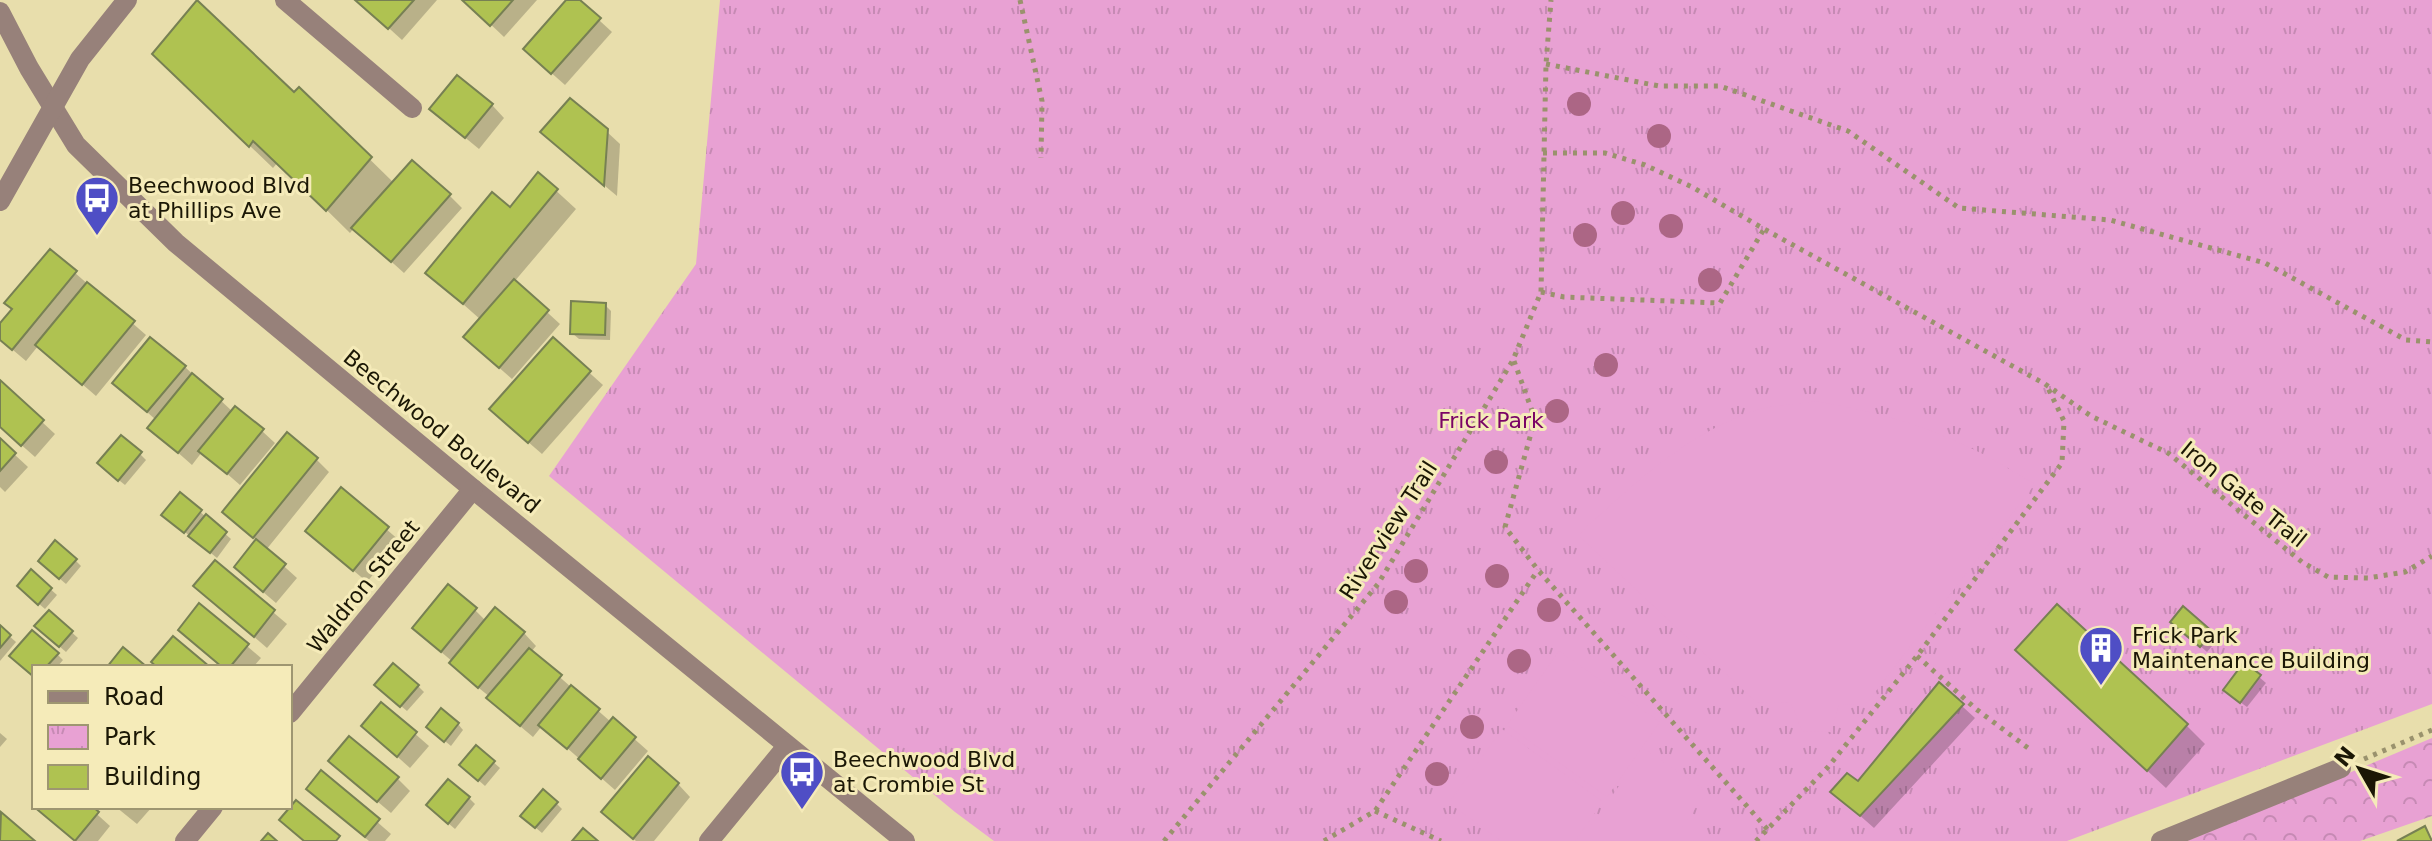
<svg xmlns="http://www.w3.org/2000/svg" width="2432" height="841" font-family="'DejaVu Sans',sans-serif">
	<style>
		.forest { fill: url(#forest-crowns) }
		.park { fill: url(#park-tufts) }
		.pitch { fill: #e8a1d3 }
		.shadow { fill: #0003 }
		.building { fill: #afc251; stroke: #778053; stroke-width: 2 }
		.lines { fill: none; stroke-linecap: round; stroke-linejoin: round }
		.path { stroke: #9a926d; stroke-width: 5; stroke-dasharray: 4 6; stroke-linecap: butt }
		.minor { stroke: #97817a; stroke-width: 20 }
		.tree { fill: #ac6685 }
		.labels { text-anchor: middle; stroke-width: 6; stroke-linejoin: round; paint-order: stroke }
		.poi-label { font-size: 22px; fill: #1b1705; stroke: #f5ebb9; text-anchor: start }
		.park-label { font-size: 22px; fill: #7a0465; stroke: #f5ebb9 }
		.street-label { font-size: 22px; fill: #1b1705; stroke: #f5ebb9 }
	</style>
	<defs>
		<pattern id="forest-crowns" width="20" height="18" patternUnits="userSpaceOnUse" patternTransform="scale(2)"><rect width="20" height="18" fill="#e8a1d3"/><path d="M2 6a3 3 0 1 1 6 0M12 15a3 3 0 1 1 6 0" fill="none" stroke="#c68ab4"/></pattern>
		<pattern id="park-tufts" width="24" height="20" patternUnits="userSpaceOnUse" patternTransform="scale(2)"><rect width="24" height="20" fill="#e8a1d3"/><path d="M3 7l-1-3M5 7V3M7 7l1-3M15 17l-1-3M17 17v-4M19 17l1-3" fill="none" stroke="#c68ab4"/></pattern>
	</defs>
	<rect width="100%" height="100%" fill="#e8deac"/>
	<!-- forest -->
	<polygon class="forest" points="2432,738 2432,816 2360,841 2187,841"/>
	<!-- park -->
	<polygon class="park" points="720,0 2432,0 2432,704 2067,841 994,841 955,812 549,476 696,264"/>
	<!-- pitch -->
	<g class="pitch">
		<path d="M1815,401c51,9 102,21 149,44 25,11 48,26 71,39l-169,220 -27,1 -8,27 -29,-1 -11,-28 -35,-1 -178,-167c52,-48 102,-96 170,-122 20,-8 45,-8 67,-12z"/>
		<polygon points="1559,651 1660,722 1607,797 1507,725"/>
		<polygon points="1502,729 1603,802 1575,841 1501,841 1449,803"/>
		<polygon points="1645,749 1707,792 1672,841 1580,841"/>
	</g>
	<!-- shadow -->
	<g class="shadow">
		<polygon points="358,0 437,0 402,40"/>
		<polygon points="465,0 537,0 504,37"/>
		<polygon points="569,0 577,0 612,32 565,85 539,62"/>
		<polygon points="178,77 294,95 299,90 394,183 449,195 462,208 404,273 354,228 350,233 278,162 273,168"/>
		<polygon points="492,105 504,118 479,149 445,121"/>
		<polygon points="606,131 620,144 617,196 556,145"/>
		<polygon points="539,175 576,209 514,282 560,324 512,379 479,350 481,320 428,273 510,210"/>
		<polygon points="50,251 146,335 96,396 38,346 26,361 0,339 0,326 14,310"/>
		<polygon points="605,305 611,311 610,340 579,339 572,333"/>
		<polygon points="553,340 603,385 542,454 505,422"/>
		<polygon points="185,367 233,412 262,431 275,443 240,485 202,452 192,465 150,428 156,420 114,383"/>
		<polygon points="0,383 55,434 35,457 0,426"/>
		<polygon points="0,441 28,467 5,492 0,487"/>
		<polygon points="140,454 146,460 125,485 105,469"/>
		<polygon points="316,459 329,472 266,550 297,578 276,603 249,580 257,541 224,512"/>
		<polygon points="341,490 400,541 367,582 321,543"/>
		<polygon points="181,495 231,539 217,558 170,520"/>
		<polygon points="75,560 81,566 66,584 46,567"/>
		<polygon points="215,563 287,624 267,648 195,586"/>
		<polygon points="31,572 57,595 45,609 25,592"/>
		<polygon points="200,606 261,658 253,667 223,667"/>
		<polygon points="2183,609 2218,639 2207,652 2179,627"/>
		<polygon points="475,610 486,621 524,633 536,646 531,652 611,722 613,720 648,751 615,790 542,726 533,737 502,711 490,697 464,676 453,662 427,640"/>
		<polygon points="49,612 78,638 66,652 43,632"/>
		<polygon points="0,628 16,642 0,661"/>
		<polygon points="57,654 63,660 57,667 34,667 34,676 17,662"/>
		<polygon points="2245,665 2266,683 2247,707 2232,696"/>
		<polygon points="2036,668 2186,725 2205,744 2166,788"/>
		<polygon points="1939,685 1975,718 1874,828 1832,791 1858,784"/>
		<polygon points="418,686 424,692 407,711 383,691"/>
		<polygon points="382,705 429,746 410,768 363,726"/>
		<polygon points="458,724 463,730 451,746 435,733"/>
		<polygon points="0,733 7,739 0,747"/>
		<polygon points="476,747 500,768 485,786 468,771"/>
		<polygon points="321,773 391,834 385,841 369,841 321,801"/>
		<polygon points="344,773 397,778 410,791 391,813"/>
		<polygon points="678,784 690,797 654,841 636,841 616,825"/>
		<polygon points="469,798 475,804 455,829 434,811"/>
		<polygon points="556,803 562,809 542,833 529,822"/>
		<polygon points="36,807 89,807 110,826 98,841 76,841"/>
		<polygon points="116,807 152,807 137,824"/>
	</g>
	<!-- building -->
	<g class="building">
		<polygon points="197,0 294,92 299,87 372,157 326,211 253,141 249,147 152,54"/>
		<polygon points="355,0 414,0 388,29"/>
		<polygon points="462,0 513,0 490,26"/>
		<polygon points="566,0 580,0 601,18 551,74 523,49"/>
		<polygon points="457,75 493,104 465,138 429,109"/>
		<polygon points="570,98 608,129 604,186 540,132"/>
		<polygon points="412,160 451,194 391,262 351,228"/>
		<polygon points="538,172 558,189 463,304 425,273 492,192 510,207"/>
		<polygon points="50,249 77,271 12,350 0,340 0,323 12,309 4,303"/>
		<polygon points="514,279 549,310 499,368 463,337"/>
		<polygon points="87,282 135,321 82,385 35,345"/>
		<polygon points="571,301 606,303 605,335 570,334"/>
		<polygon points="150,337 186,366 147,412 112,383"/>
		<polygon points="553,337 591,371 528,443 489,409"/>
		<polygon points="192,373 223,399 178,453 147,428"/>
		<polygon points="0,380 44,420 21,446 0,427"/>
		<polygon points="235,406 264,429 227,474 198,451"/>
		<polygon points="287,432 318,458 253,538 222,512"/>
		<polygon points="121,435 142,452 118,481 97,463"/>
		<polygon points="0,438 16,453 0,471"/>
		<polygon points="341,487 389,527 353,571 305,531"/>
		<polygon points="180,492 202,510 184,533 161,515"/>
		<polygon points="206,514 227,532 210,553 188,536"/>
		<polygon points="256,539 286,564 263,592 234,567"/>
		<polygon points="55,540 77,559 59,579 38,561"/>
		<polygon points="215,560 275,610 254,637 193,586"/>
		<polygon points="31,569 52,588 38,605 17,586"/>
		<polygon points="448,584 477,608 441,652 412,628"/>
		<polygon points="199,603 249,644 230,667 222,667 178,630"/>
		<polygon points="2057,604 2188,724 2147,771 2015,650"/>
		<polygon points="2183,606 2213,632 2200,647 2170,622"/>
		<polygon points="495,607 525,632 478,688 449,663"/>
		<polygon points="49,610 73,631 59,647 34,626"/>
		<polygon points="0,625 11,635 0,648"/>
		<polygon points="32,630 59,653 46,667 34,667 34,677 9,656"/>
		<polygon points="173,636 210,667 157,667 151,662"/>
		<polygon points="123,647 147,667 107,667"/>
		<polygon points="529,648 562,675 520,726 486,698"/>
		<polygon points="2244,662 2261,675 2240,703 2223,690"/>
		<polygon points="393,663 419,685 400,707 374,685"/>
		<polygon points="1939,682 1964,704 1860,816 1830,792 1847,773 1858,781"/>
		<polygon points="571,685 600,709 567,749 538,725"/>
		<polygon points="381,702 417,732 397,757 361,726"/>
		<polygon points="441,708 459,723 444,742 426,727"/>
		<polygon points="613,717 636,737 601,779 578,759"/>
		<polygon points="349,736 399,777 377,802 328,761"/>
		<polygon points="476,745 495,761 478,781 459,765"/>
		<polygon points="648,756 679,783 633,839 601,812"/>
		<polygon points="321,770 380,819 365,837 306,789"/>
		<polygon points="448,779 470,797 448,824 426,805"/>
		<polygon points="543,789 558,802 535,828 520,816"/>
		<polygon points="296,800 340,836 336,841 304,841 279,820"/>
		<polygon points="34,805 34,807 93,807 99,812 75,841 33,806"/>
		<polygon points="1,812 35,841 0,841"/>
		<polygon points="2425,826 2432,841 2397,841"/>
		<polygon points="583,828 598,841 572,841"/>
		<polygon points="268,833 277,841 261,841"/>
	</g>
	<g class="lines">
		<!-- path -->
		<g class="path">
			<polyline points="1020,0 1042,101 1041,158"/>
			<polyline points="1546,64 1659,86 1720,86 1848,131 1959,208 2110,220 2265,263 2406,340 2432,342"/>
			<polyline points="1543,153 1605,153 1645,165 1692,187 1764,229 2045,384 2091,416 2168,453 2302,562 2328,577 2368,578 2405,572 2432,556"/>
			<polyline points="1541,292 1564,297 1720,303 1764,229"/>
			<polyline points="1514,361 1535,419 1505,527 1538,570 1768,830"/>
			<polyline points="1917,656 1976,709 2028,748"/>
			<polyline points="2364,759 2432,730"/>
			<polyline points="1375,811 1441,841"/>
			<polyline points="1164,841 1378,584 1513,360 1541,292 1546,64 1551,0"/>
			<polyline points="1324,841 1375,811 1538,570"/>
			<polyline points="1756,841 1828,767 1917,656 2062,463 2064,421 2046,384"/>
		</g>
		<!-- minor -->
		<g class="minor">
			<polyline points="285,0 412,108"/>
			<polyline points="0,12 29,68 76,145 176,243 473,489 905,841"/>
			<polyline points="0,201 80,59 127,0"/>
			<polyline points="290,713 473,489"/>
			<polyline points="185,841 213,807"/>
			<polyline points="709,841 787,746"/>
			<polyline points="2161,841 2341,768"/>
		</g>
	</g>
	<!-- trees -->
	<g class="tree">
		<circle cx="1579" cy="104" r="12"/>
		<circle cx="1659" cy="136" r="12"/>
		<circle cx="1623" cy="213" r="12"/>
		<circle cx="1671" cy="226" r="12"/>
		<circle cx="1585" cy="235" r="12"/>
		<circle cx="1710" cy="280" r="12"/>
		<circle cx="1606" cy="365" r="12"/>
		<circle cx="1557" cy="411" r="12"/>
		<circle cx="1496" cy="462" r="12"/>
		<circle cx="1416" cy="571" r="12"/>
		<circle cx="1497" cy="576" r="12"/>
		<circle cx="1396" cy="602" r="12"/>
		<circle cx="1549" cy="610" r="12"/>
		<circle cx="1519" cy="661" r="12"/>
		<circle cx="1472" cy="727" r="12"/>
		<circle cx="1437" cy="774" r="12"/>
	</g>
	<!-- icons -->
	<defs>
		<g id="bus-pin" transform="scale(2.3)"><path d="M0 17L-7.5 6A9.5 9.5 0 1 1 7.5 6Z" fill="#4f4ec5" stroke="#f5ebb9"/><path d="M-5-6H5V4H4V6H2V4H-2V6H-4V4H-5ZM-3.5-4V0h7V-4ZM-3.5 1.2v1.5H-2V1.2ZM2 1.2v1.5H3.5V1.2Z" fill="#fff"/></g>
		<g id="building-pin" transform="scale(2.3)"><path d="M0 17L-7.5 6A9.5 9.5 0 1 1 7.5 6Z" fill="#4f4ec5" stroke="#f5ebb9"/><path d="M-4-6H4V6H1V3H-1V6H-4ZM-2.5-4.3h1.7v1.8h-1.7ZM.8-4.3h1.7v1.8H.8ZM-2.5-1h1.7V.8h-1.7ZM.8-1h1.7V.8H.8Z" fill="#fff"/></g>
	</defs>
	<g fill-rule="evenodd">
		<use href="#bus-pin" x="97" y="198"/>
		<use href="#building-pin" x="2101" y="648"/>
		<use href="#bus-pin" x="802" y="772"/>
	</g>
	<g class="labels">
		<!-- poi labels -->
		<g class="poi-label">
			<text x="128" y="193">Beechwood Blvd<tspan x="128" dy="25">at Phillips Ave</tspan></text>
			<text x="2132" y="643">Frick Park<tspan x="2132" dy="25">Maintenance Building</tspan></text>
			<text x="833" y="767">Beechwood Blvd<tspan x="833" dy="25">at Crombie St</tspan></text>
		</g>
		<!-- park labels -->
		<g class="park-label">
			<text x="1491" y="428">Frick Park</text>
		</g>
		<!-- street labels -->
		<g class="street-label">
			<text transform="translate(442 431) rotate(39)" y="8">Beechwood Boulevard</text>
			<text transform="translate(2244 494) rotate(39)" y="8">Iron Gate Trail</text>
			<text transform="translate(1388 530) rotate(-57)" y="8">Riverview Trail</text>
			<text transform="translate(363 586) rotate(-51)" y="8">Waldron Street</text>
		</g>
	</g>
	<!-- legend -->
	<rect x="32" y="665" width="260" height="144" fill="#f5ebb9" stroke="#9e9671" stroke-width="2"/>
	<rect x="48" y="691" width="40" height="12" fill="#97817a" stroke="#9e9671" stroke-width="2"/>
	<text x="104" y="705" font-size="24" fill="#1b1705">Road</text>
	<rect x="48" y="725" width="40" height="24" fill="url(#park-tufts)" stroke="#9e9671" stroke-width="2"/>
	<text x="104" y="745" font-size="24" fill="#1b1705">Park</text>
	<rect x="48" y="765" width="40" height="24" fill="#afc251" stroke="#9e9671" stroke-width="2"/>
	<text x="104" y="785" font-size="24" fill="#1b1705">Building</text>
	<!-- north arrow -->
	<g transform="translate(2360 769) rotate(309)" stroke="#f5ebb9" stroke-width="6" paint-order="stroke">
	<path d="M0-6L14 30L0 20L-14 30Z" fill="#1b1705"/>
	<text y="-12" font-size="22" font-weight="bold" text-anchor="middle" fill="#1b1705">N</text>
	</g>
</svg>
